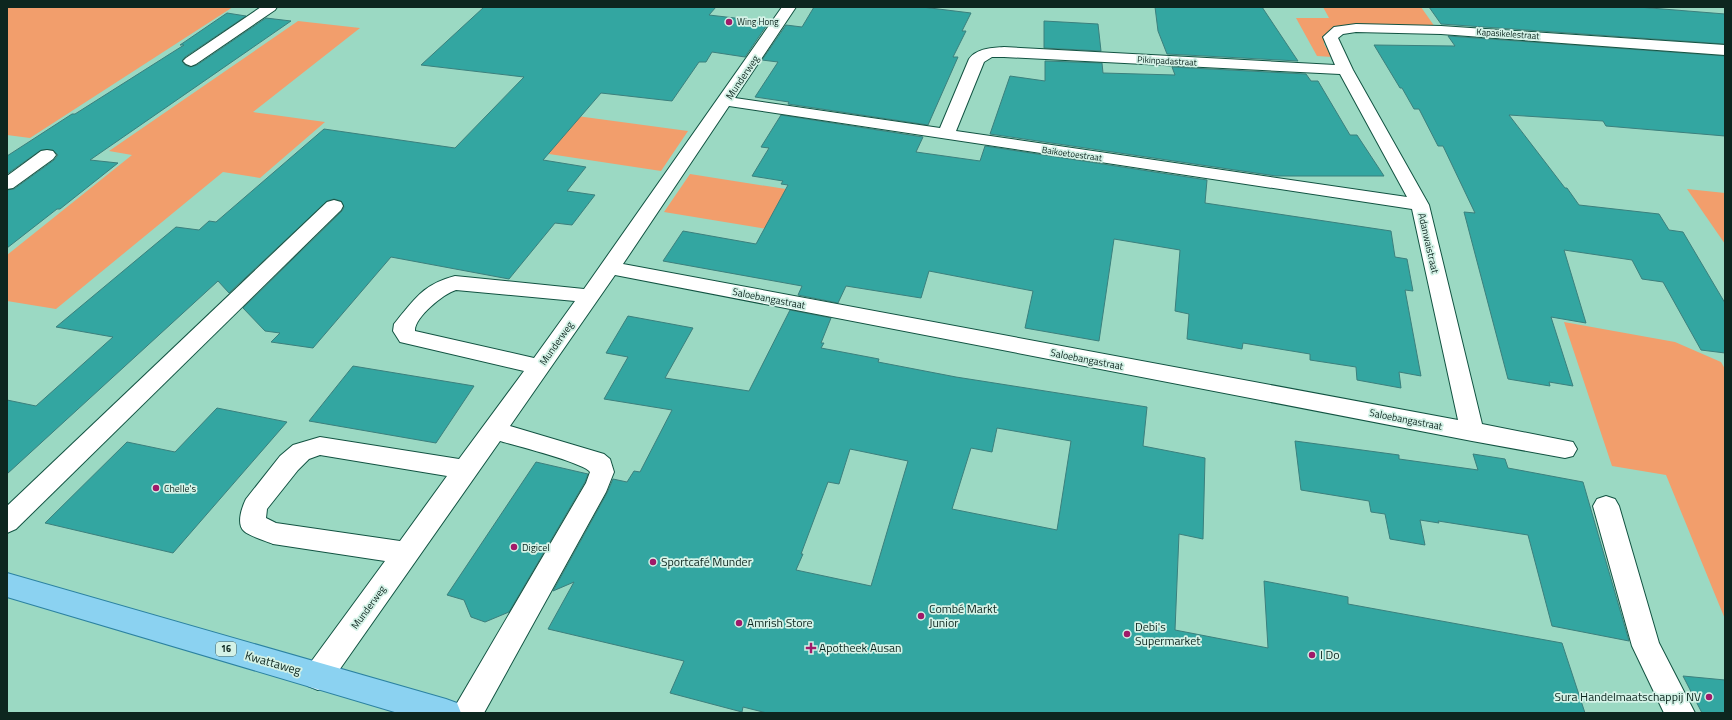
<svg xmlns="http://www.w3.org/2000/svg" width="1732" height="720" font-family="'Titillium Web',sans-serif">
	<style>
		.green { fill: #f29e6c }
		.building { fill: #33a6a1; stroke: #3b807d; fill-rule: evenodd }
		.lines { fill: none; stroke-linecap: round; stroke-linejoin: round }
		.minor-casing { stroke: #125342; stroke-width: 2 }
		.major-casing { stroke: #2c82a1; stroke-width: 2 }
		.minor { fill: #fff; fill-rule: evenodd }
		.major { fill: #8bd2f1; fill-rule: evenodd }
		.poi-dot { fill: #a01a69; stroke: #d4f2e7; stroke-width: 1.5 }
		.labels { text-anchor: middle; stroke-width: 3.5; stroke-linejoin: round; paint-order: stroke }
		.far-poi-label { font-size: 9px; fill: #0d261f; stroke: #d4f2e7; text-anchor: start }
		.far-street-label { font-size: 9px; fill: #0d261f; stroke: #d4f2e7 }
		.shield { fill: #d4f2e7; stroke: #49635b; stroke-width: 1 }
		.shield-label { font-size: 9px; font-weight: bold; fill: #0d261f }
		.street-label { font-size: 10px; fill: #0d261f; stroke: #d4f2e7 }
		.poi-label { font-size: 10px; fill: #0d261f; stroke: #d4f2e7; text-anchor: start }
		.near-poi-label { font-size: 12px; fill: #0d261f; stroke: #d4f2e7; text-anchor: start }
		.near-street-label { font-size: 12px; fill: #0d261f; stroke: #d4f2e7 }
	</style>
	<rect width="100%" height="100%" fill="#9bd9c3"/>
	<!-- green -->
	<g class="green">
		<polygon points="7,7 233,7 30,138 7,135"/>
		<polygon points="1323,7 1421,7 1435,27 1363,24 1350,25 1326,37 1324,44 1332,57 1317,56 1296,18 1329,18"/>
		<polygon points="298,21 360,28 253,112 325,122 260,178 223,172 56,309 7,301 7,255 132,155 109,151"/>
		<polygon points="510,107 688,131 661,171 477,143"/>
		<polygon points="690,174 830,196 810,236 664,212"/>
		<polygon points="1687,189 1725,193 1725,244"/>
		<polygon points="1564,322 1675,342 1721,362 1725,369 1725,619 1666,475 1612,466"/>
	</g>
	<!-- building -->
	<g class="building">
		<polygon points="484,7 716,7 709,15 769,22 745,57 712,52 706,62 699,62 672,101 601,93 543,160 586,167 567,191 595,195 572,225 555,223 509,279 391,257 313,348 271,342 280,333 265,331 243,308 342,211 344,207 341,201 334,199 327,201 229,293 218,281 7,474 7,400 36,406 113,337 56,327 176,227 199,230 209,221 216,222 324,129 455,148 524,77 421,65"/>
		<polygon points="814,7 922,7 971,13 962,31 966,31 953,57 958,57 928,125 788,104 789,102 755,97 778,62 762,60 786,25 802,27"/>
		<polygon points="1155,7 1262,7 1298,61 1167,54 1158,31"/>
		<polygon points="1429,7 1638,7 1725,14 1725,44 1441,24"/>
		<polygon points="227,13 246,16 185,57 182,61 185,65 190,67 197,65 266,18 291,21 90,160 118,163 60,209 57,209 7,248 7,190 14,189 54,160 58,155 53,150 41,150 7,174 7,156 72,114 75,114 184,45 180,45"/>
		<polygon points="1044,21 1098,24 1101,51 1044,48"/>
		<polygon points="1448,36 1725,56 1725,136 1606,126 1603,121 1509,115 1565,188 1567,188 1579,205 1659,214 1669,230 1683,232 1725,303 1725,353 1701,350 1663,282 1642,279 1632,260 1564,250 1586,323 1551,317 1573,386 1549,382 1550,386 1508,379 1464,212 1475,213 1443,146 1438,146 1419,109 1414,109 1402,88 1400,88 1374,45 1455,46"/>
		<polygon points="1045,61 1102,63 1103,73 1175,75 1172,67 1306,74 1311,81 1318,81 1350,135 1357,135 1384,176 1276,176 990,134 1010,76 1045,81"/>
		<polygon points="781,115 923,137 916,152 980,161 985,146 1207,180 1205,203 1391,231 1395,257 1407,259 1413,291 1405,290 1421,376 1399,372 1401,388 1357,380 1356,367 1310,360 1310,354 1243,343 1242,349 1187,339 1189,314 1175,311 1180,250 1114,239 1099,341 1025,328 1033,291 929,271 921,298 846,286 838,303 798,295 802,286 663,261 683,231 756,244 788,185 781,184 783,181 752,176 769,148 761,147"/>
		<path d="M790,310l41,8 -10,25h3l-3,5 58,11 -1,3 78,15 191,30 -4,39 62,12 -2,81 -24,-5 -4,96 93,18 -4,-67 84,16v7l214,39 23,70h-818l-24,-6 -1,5 -72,-19 14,-32 -136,-32 26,-47 -21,9 54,-98 6,-14 14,3 7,-11 6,1 32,-62 -68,-11 24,-42 -22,-4 22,-37 65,12 -28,50 84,13zM997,428l74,13 -14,89 -105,-21 19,-61 21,4zM850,449l58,12 -37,125 -75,-16 7,-16h-2l27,-72 11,2z"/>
		<polygon points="353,366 474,386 436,443 309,421"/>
		<polygon points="217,408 287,422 173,553 45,523 127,442 175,452"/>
		<polygon points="1295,441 1399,455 1399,459 1478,470 1473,454 1505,459 1508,468 1583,482 1629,641 1552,626 1528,535 1438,521 1439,523 1420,520 1425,545 1390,539 1385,514 1371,512 1369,501 1301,490"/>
		<polygon points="536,462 588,474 585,482 509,612 485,622 471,617 464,600 447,595"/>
		<polygon points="1683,676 1725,680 1725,713 1702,713"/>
	</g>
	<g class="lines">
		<!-- minor casing -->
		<g class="minor-casing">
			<g id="minor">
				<polygon points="261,7 277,7 275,10 196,64 191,66 186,64 183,61 186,58"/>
				<path d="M782,7h14l-61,91 205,30 29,-69c8,-11 23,-11 35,-12l331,18 -12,-28 11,-10 22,-3 85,2 284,19v10l-284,-21 -85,-2 -13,2 -5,4 15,32 76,135 53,219 91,18 4,7 -4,7 -8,2 -93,-17 -857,-166 -105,151 94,28 6,5 4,13 -8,20 -122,221h-31l4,-10 129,-220 4,-11c-5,-9 -76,-27 -90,-31l-172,245 -10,4 -10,-4 -5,-10 5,-10 77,-105 -112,-17c-7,-3 -24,-8 -29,-13 -8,-7 -2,-24 2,-32l34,-43 13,-11 27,-8 139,22 65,-88 -124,-29 -7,-11 1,-7 4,-5c19,-23 27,-35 57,-43l129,13zM992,57h12l336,17 67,123 -451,-66 28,-69zM729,106l683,103 46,211 -835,-156zM456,290l119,11 -41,57 -119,-27c-1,-13 28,-37 41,-41zM320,455l127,21 -47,65 -124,-18 -10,-5 1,-9 31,-39 11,-11z"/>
				<polygon points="47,150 53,151 56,155 53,159 13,188 7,189 7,176 41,151"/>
				<polygon points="334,200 341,202 343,206 341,210 16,529 7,533 7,506 327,202"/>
				<polygon points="1606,496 1615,499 1619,506 1659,643 1695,713 1664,713 1632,646 1593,506 1597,499"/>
			</g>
		</g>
		<!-- major casing -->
		<g class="major-casing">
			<polygon id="major" points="7,573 446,699 457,703 461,713 398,713 7,597"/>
		</g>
		<!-- minor -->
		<use href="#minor" class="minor"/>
		<!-- major -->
		<use href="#major" class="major"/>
	</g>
	<!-- markers -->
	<g class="poi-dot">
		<circle cx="729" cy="22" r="4"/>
		<circle cx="156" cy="488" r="4"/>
		<circle cx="514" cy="547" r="4"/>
		<circle cx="653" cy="562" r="4"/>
		<circle cx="921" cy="616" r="4"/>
		<circle cx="739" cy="623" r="4"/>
		<circle cx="1127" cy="634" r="4"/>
		<path d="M809 642h4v4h4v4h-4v4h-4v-4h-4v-4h4z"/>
		<circle cx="1312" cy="655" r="4"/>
		<circle cx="1709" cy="697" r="4"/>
	</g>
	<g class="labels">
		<!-- far-poi labels -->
		<g class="far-poi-label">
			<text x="737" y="25">Wing Hong</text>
		</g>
		<!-- far-street labels -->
		<g class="far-street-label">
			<text transform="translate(1508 34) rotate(4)" y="3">Kapasikelestraat</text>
			<text transform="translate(1167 61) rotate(3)" y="3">Pikinpadastraat</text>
			<text transform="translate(1072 154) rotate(8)" y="3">Baikoetoestraat</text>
		</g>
		<!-- shield labels -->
		<rect class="shield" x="216" y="642" width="20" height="14" rx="3"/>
		<g class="shield-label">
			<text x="226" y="652">16</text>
		</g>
		<!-- street labels -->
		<g class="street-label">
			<text transform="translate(742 77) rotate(-56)" y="4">Munderweg</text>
			<text transform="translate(1429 243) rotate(77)" y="4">Adanwaistraat</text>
			<text transform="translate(769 298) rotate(11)" y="4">Saloebangastraat</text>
			<text transform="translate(556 343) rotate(-55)" y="4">Munderweg</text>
			<text transform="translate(1087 359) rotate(11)" y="4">Saloebangastraat</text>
			<text transform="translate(1406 419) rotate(11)" y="4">Saloebangastraat</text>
			<text transform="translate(368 607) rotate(-54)" y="4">Munderweg</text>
		</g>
		<!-- poi labels -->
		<g class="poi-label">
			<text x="164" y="492">Chelle's</text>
			<text x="522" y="551">Digicel</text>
		</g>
		<!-- near-poi labels -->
		<g class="near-poi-label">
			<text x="661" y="566">Sportcafé Munder</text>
			<text x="929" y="613">Combé Markt<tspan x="929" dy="14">Junior</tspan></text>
			<text x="747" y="627">Amrish Store</text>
			<text x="1135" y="631">Debi's<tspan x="1135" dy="14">Supermarket</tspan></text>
			<text x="819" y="652">Apotheek Ausan</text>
			<text x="1320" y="659">I Do</text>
			<text x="1701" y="701" text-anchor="end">Sura Handelmaatschappij NV</text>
		</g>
		<!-- near-street labels -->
		<g class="near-street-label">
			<text transform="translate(273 663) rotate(16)" y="4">Kwattaweg</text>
		</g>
	</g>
	<!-- border -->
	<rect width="1732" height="720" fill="none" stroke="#0d261f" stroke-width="16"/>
</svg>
